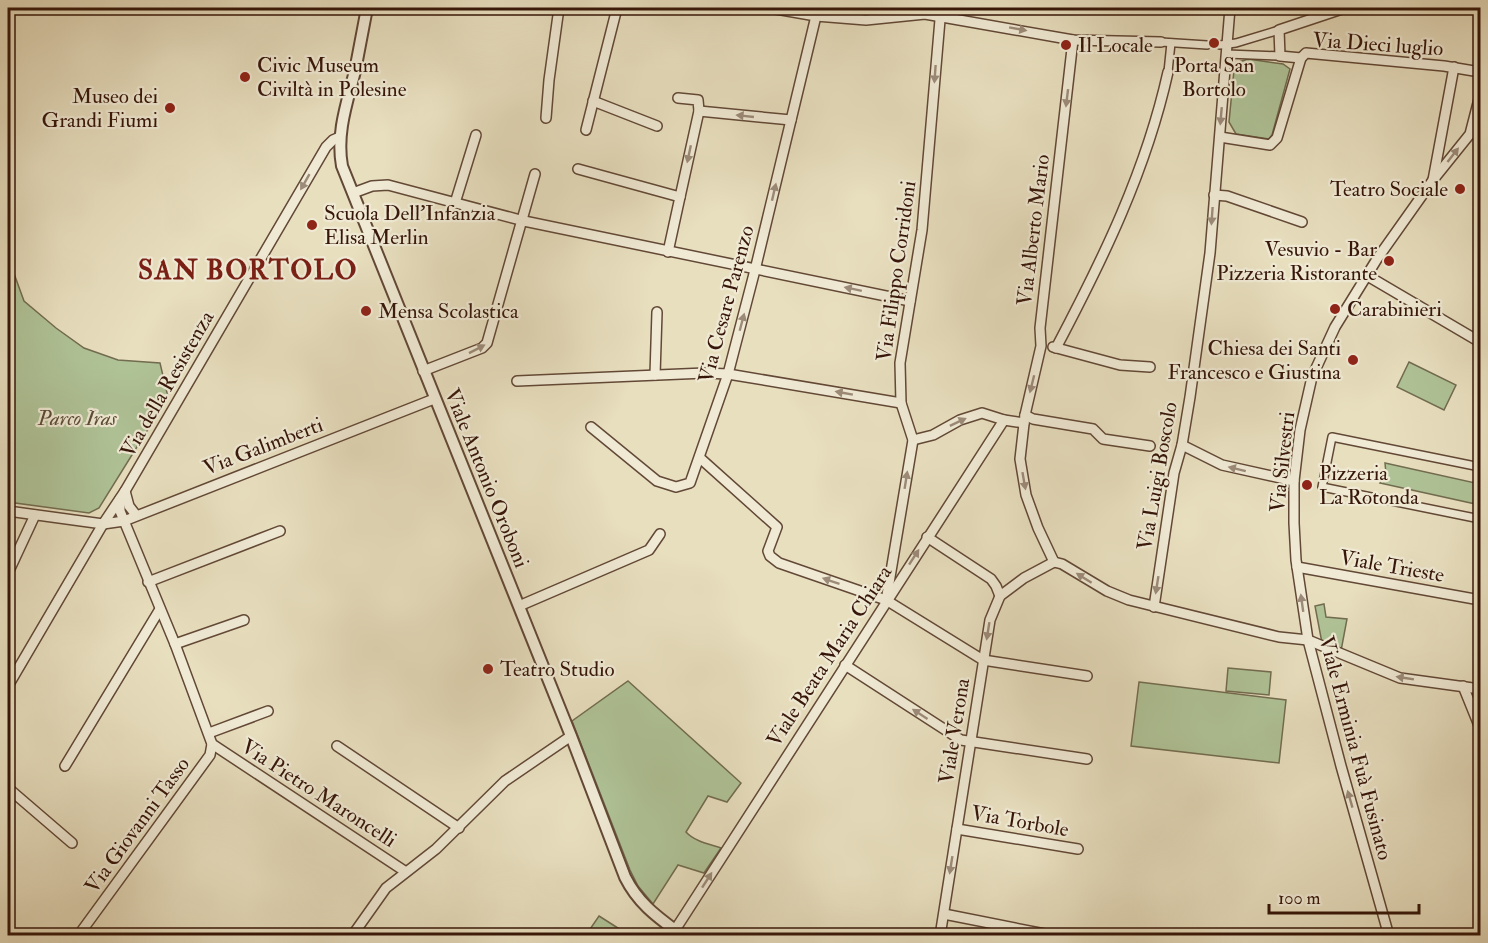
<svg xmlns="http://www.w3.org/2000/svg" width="1488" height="943" font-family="'IM FELL Double Pica',serif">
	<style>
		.green { fill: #afc397; stroke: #726c50; stroke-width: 1.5 }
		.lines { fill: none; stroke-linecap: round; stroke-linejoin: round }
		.pedestrian-casing { stroke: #624836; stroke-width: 10 }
		.minor-casing { stroke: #624836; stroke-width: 12 }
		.tertiary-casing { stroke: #624836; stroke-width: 14 }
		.pedestrian { stroke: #f0ead5; stroke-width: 7 }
		.minor { stroke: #f0ead5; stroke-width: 9 }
		.tertiary { stroke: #f0ead5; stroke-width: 10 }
		.oneway { fill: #9c8b79 }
		.poi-dot { fill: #8f2418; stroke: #f0ead5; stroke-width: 2 }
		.labels { text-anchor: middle; stroke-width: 4.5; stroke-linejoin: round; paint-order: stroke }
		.street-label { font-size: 21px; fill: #361609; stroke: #f0ead5 }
		.poi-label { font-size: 21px; fill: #361609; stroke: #f0ead5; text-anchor: start }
		.park-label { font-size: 21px; font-style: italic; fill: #5a4a34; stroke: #f0ead5 }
		.district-label { font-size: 27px; font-weight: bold; letter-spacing: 1.5px; fill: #7a1f14; stroke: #f0ead5 }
	</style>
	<rect width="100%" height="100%" fill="#e8dfbf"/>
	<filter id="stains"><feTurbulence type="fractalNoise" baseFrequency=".00333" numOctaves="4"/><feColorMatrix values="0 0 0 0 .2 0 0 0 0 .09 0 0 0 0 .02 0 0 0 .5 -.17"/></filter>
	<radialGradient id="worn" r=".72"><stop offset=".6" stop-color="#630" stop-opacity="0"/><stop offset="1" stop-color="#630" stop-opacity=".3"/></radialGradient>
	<!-- green -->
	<g class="green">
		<polygon points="1248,59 1283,64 1290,69 1272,135 1269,139 1236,134 1229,122 1234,70 1239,62"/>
		<polygon points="8,257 24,301 56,328 84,348 118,360 160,363 168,397 99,508 89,513 8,502"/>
		<polygon points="1409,362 1456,385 1444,410 1397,387"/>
		<polygon points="1385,463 1480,484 1480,505 1380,483 1386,474"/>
		<polygon points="1324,604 1326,617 1347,619 1341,651 1322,643 1315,606"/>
		<polygon points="1228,668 1271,672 1269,695 1226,691"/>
		<path d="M628,681l113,102 -14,19 -19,-6 -22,36c8,9 23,12 35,16l-17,25 -26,-8 -25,39 -15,-18 -8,-16 -58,-149z"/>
		<polygon points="1139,682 1286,700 1279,763 1131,746"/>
		<polygon points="599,916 629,935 586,935"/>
	</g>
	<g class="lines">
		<!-- pedestrian casing -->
		<g class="pedestrian-casing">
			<g id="pedestrian">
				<polyline points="1161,42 1207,45"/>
				<polyline points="1220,45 1236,43 1279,30"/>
				<polyline points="1227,54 1280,56"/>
				<polyline points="1168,72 1171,43"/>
				<polyline points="1480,467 1332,437 1322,487 1480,519"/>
			</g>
		</g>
		<!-- minor casing -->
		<g class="minor-casing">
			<g id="minor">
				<polyline points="770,8 816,16 866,20 925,14 1073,40 1161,42"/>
				<polyline points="1301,58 1306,53 1444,66 1480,72"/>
				<polyline points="1301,58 1280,56 1279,30 1345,8"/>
				<polyline points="678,98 698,100 699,111 680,197"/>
				<polyline points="593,101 657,126"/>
				<polyline points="699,111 791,120"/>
				<polyline points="546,118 549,80 559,8"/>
				<polyline points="586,130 617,8"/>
				<polyline points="1220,137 1270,145 1277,138 1301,58"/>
				<polyline points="578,169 680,197 668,252"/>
				<polyline points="1433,180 1454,67"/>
				<polyline points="353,193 372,186 388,185 524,221 910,301"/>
				<polyline points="1214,195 1227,196 1302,222"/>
				<polyline points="455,203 476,135"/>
				<polyline points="1366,275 1480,342"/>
				<polyline points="1053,347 1120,365 1150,367"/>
				<path d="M1056,348c47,-89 90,-177 112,-276"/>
				<polyline points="423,371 482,348 487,343 535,174"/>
				<polyline points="655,375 657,312"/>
				<polyline points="517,381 705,373 728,374 901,403"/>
				<polyline points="1025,415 1033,419 1093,429 1103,439 1150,446"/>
				<polyline points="591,427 657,481 676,487 690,483 728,374 755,270 816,16"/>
				<polyline points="913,440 933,435 960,420 982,413 1004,420 1024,423"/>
				<polyline points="1182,445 1222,465 1294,481"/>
				<polyline points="700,458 777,527 768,551 770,556 779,563 886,600 983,660 1087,676"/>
				<polyline points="125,491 129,506 136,515"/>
				<polyline points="8,511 103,524 124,521 434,399"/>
				<polyline points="927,537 991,579 996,586 1000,596"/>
				<polyline points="1054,562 1038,528 1026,495 1020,459 1025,415 1041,346 1040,328 1073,40"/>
				<polyline points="1054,562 1062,564 1107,591 1129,600 1279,637 1308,640 1400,678 1480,689"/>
				<polyline points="1297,567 1480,600"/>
				<polyline points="8,573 35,515"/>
				<polyline points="148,582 280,531"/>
				<polyline points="887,595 913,440 901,403 900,363 922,230 941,8"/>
				<polyline points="519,606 649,550 660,534"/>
				<polyline points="1154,607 1174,473 1182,445 1190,397 1210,253 1230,8"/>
				<polyline points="175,644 244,620"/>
				<polyline points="845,665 961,740 1087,759"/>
				<polyline points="8,686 103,524 125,491 326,147 333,140 340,137"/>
				<polyline points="1463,686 1480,728"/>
				<polyline points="209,733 268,711"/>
				<polyline points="212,744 406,872"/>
				<polyline points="337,746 459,828"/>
				<polyline points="65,766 160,609"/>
				<polyline points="8,788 72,843"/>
				<polyline points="957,829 1078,849"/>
				<polyline points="944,914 1055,936"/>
				<polyline points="675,930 1004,420"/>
				<polyline points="78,936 210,755 212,744 175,644 120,511 120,499"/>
				<polyline points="352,936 386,888 436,849 505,781 571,736"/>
				<polyline points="940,936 990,620 1000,596 1024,578 1054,562"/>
				<polyline points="1389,936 1341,766 1308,640 1296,560 1294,523 1294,481 1300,430 1312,377 1335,327 1377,259 1433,180 1470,134 1480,95"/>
			</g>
		</g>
		<!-- tertiary casing -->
		<g class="tertiary-casing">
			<path id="tertiary" d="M367,8c-4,21 -8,42 -12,63 -8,32 -19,62 -13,95l229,570 54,141c14,28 34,41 58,59"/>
		</g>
		<!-- pedestrian -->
		<use href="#pedestrian" class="pedestrian"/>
		<!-- minor -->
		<use href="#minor" class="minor"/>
		<!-- tertiary -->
		<use href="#tertiary" class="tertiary"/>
	</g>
	<!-- one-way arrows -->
	<defs><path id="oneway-solid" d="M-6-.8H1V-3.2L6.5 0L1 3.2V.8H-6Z" transform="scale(1.5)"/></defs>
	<g class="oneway">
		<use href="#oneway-solid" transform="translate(1018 29) rotate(10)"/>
		<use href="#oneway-solid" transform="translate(935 74) rotate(94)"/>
		<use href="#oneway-solid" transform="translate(1067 98) rotate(97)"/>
		<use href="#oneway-solid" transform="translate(745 116) rotate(-174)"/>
		<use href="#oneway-solid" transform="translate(1221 116) rotate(95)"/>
		<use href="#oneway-solid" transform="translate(689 154) rotate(102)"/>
		<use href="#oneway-solid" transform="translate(1453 155) rotate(-52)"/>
		<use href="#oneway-solid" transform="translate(305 182) rotate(120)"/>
		<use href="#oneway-solid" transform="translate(774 192) rotate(-77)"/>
		<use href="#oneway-solid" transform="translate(1212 216) rotate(94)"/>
		<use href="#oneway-solid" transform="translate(853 289) rotate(-168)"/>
		<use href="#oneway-solid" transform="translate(742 322) rotate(-75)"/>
		<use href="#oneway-solid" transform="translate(477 349) rotate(-27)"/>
		<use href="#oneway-solid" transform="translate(1032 384) rotate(104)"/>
		<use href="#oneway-solid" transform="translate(844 393) rotate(-170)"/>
		<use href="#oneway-solid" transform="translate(958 422) rotate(-25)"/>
		<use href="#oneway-solid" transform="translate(1237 469) rotate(-166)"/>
		<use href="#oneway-solid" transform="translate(906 480) rotate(-81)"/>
		<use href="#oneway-solid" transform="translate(1024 481) rotate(80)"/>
		<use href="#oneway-solid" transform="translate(914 557) rotate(-57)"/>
		<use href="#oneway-solid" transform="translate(1084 578) rotate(-148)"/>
		<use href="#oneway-solid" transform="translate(831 581) rotate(-161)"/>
		<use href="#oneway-solid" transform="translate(1157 585) rotate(99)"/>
		<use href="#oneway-solid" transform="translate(1302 603) rotate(-98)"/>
		<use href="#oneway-solid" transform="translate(988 631) rotate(99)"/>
		<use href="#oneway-solid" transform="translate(1405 678) rotate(-171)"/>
		<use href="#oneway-solid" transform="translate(920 714) rotate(-147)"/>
		<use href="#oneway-solid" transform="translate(1350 799) rotate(-106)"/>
		<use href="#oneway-solid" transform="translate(951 865) rotate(99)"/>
		<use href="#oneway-solid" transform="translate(707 880) rotate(-57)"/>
	</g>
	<!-- markers -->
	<g class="poi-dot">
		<circle cx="1214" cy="43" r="6"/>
		<circle cx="1066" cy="45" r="6"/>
		<circle cx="245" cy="77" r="6"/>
		<circle cx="170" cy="108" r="6"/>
		<circle cx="1460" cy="189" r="6"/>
		<circle cx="312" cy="225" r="6"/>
		<circle cx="1389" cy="261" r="6"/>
		<circle cx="1335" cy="309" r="6"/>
		<circle cx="366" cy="311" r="6"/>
		<circle cx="1353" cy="360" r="6"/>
		<circle cx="1307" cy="485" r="6"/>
		<circle cx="488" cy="669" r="6"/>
	</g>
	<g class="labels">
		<!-- street labels -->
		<g class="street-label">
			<text transform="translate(1378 44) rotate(4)" y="7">Via Dieci luglio</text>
			<text transform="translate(1033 230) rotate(-83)" y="7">Via Alberto Mario</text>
			<text transform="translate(896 271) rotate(-82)" y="7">Via Filippo Corridoni</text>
			<text transform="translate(726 304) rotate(-75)" y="7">Via Cesare Parenzo</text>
			<text transform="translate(167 384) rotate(-60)" y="7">Via della Resistenza</text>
			<text transform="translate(263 446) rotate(-21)" y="7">Via Galimberti</text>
			<text transform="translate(1282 462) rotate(-84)" y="7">Via Silvestri</text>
			<text transform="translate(1157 476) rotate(-80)" y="7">Via Luigi Boscolo</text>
			<text transform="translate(487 478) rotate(68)" y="7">Viale Antonio Oroboni</text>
			<text transform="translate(1392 566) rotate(10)" y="7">Viale Trieste</text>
			<text transform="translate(829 656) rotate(-57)" y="7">Viale Beata Maria Chiara</text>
			<text transform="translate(954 731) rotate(-81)" y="7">Viale Verona</text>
			<text transform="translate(1356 748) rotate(75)" y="7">Viale Erminia Fuà Fusinato</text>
			<text transform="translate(319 793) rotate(33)" y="7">Via Pietro Maroncelli</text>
			<text transform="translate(1020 821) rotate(10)" y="7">Via Torbole</text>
			<text transform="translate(137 825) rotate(-54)" y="7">Via Giovanni Tasso</text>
		</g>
		<!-- poi labels -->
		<g class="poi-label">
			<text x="1078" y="52">Il Locale</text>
			<text x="257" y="72">Civic Museum<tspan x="257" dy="24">Civiltà in Polesine</tspan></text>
			<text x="1214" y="72" text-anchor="middle">Porta San<tspan x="1214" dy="24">Bortolo</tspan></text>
			<text x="158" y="103" text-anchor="end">Museo dei<tspan x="158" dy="24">Grandi Fiumi</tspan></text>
			<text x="1448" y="196" text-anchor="end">Teatro Sociale</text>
			<text x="324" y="220">Scuola Dell'Infanzia<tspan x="324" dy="24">Elisa Merlin</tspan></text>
			<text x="1377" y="256" text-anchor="end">Vesuvio - Bar<tspan x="1377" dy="24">Pizzeria Ristorante</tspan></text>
			<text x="1347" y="316">Carabinieri</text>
			<text x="378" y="318">Mensa Scolastica</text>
			<text x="1341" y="355" text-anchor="end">Chiesa dei Santi<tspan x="1341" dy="24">Francesco e Giustina</tspan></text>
			<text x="1319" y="480">Pizzeria<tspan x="1319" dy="24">La Rotonda</tspan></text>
			<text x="500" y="676">Teatro Studio</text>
		</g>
		<!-- park labels -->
		<g class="park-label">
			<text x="77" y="425">Parco Iras</text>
		</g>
		<!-- district labels -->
		<g class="district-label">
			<text x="248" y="279">SAN BORTOLO</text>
		</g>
	</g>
	<!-- margin -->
	<rect width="1488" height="943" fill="none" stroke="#e8dfbf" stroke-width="30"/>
	<rect x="9" y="9" width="1470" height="925" fill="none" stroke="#361609" stroke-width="3"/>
	<rect x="15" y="15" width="1458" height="913" fill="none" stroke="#361609" stroke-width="1.5"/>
	<!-- scale -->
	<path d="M1269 904v9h150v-9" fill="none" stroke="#361609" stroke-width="3"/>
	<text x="1278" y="904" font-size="18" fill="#361609" stroke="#f0ead5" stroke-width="4.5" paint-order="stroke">100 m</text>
	<rect width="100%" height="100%" filter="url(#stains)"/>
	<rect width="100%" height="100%" fill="url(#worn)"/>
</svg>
